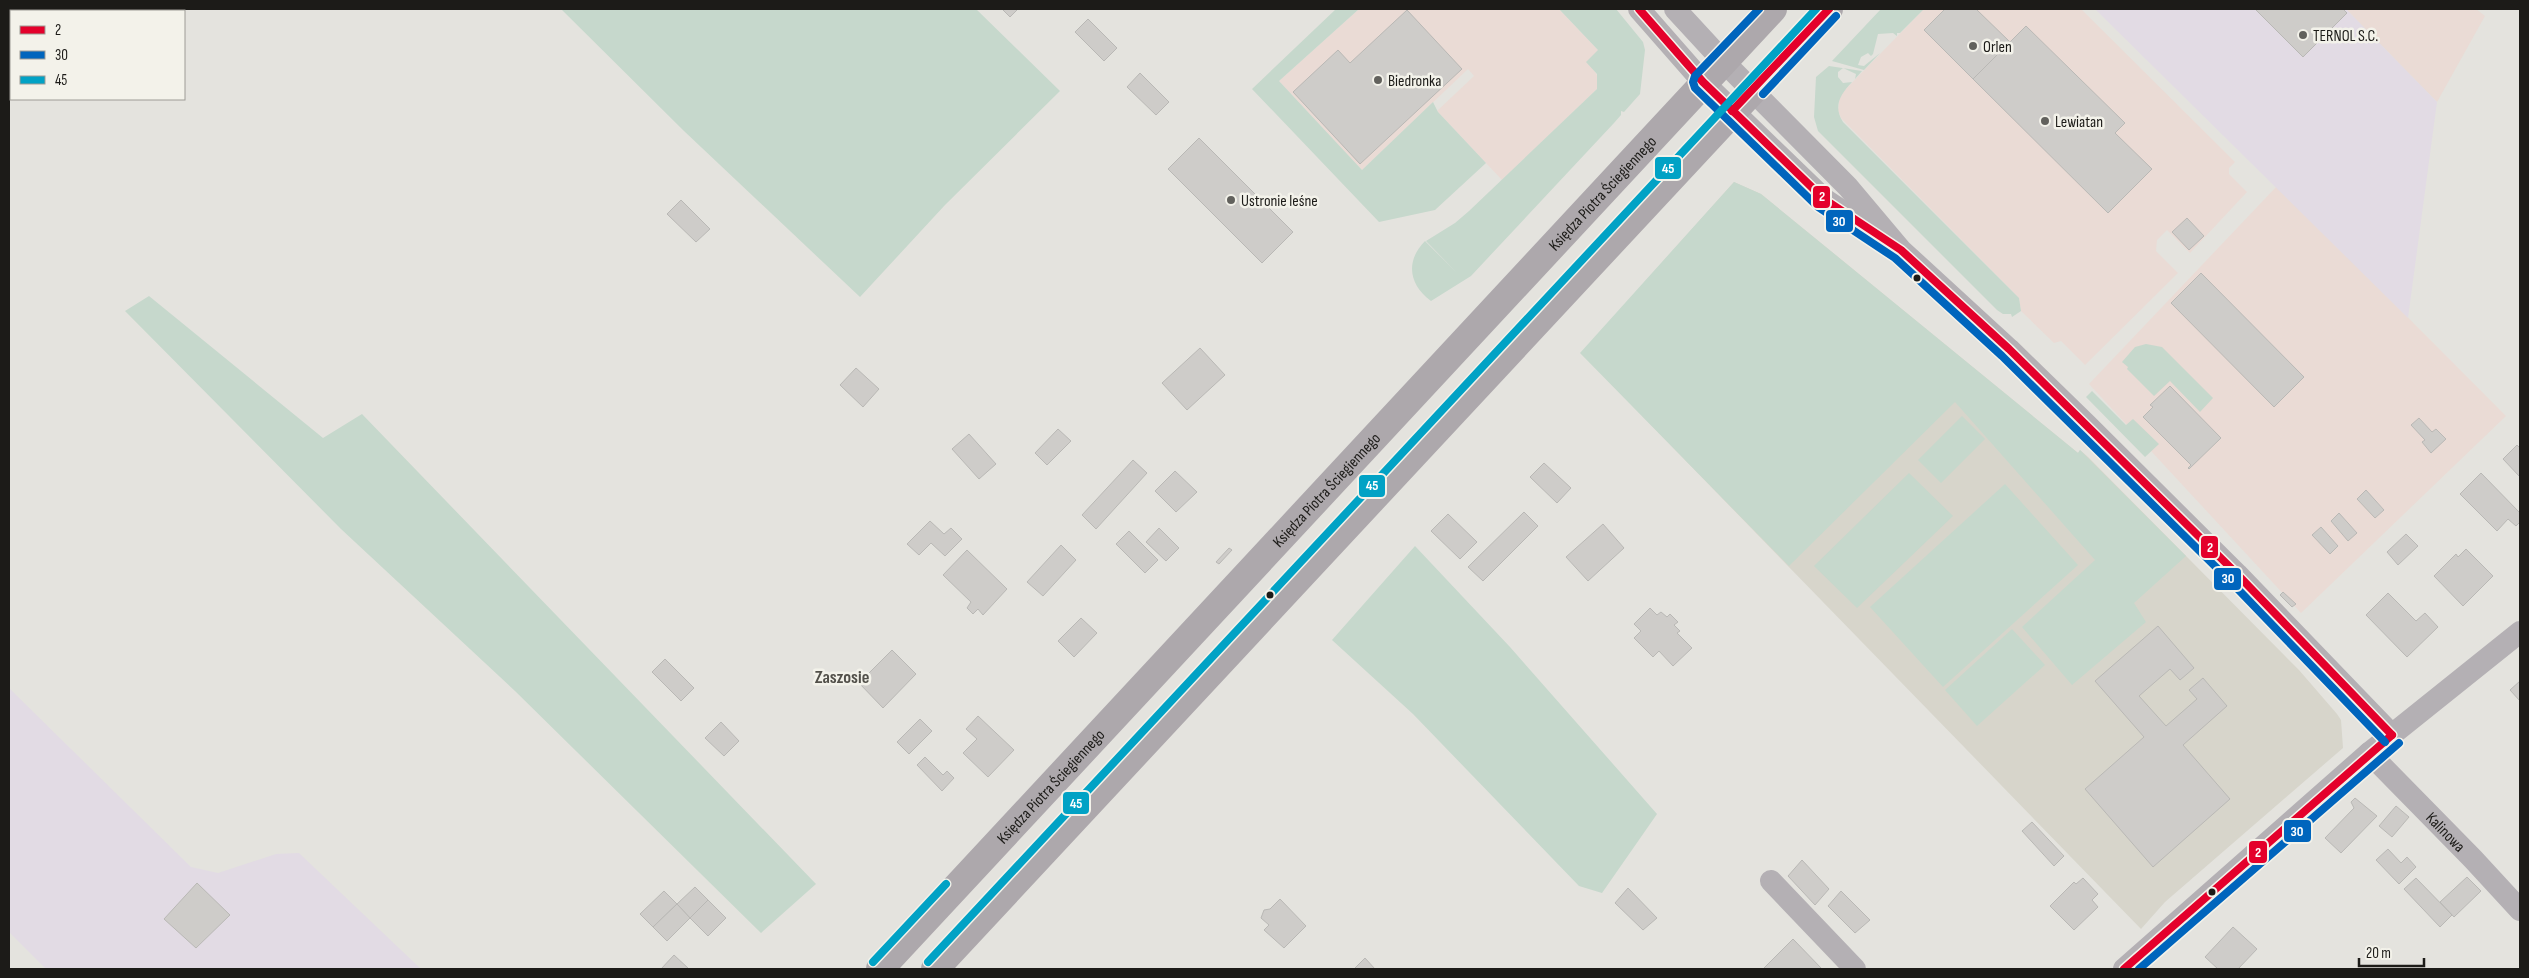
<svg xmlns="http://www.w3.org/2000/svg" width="2529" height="978" font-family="'Sofia Sans Condensed',sans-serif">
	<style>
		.commercial { fill: #eadbd5 }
		.industrial { fill: #e2dbe4 }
		.built { fill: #d7d5cb }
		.green { fill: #c6d8cc }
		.building { fill: #ceccc9; stroke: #b9b8b5 }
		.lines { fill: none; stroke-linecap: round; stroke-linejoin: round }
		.minor { stroke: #b4b0b4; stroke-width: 22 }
		.major { stroke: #ada8ac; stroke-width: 28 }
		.bus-1-casing { stroke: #f3f2ea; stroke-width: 11 }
		.bus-2-casing { stroke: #f3f2ea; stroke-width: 11 }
		.bus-3-casing { stroke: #f3f2ea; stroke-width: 11 }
		.bus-1 { stroke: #e4002b; stroke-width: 8 }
		.bus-2 { stroke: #0065bd; stroke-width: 8 }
		.bus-3 { stroke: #01a2c5; stroke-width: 8 }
		.poi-dot { fill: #62615d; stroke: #f3f2ea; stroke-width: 2 }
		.bus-dot { fill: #1c1b18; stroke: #f3f2ea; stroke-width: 2 }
		.labels { text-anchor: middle; stroke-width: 5; stroke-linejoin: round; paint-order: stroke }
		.poi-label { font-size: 16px; fill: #1c1b18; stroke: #f3f2ea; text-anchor: start }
		.street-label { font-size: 16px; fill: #1c1b18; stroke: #f3f2ea }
		.neighbourhood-label { font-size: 18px; font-weight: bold; fill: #52504a; stroke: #f3f2ea }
		.line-badge { stroke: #f3f2ea; stroke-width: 2 }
		.badge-label { font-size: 14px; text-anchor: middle; font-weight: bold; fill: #fff }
	</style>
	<rect width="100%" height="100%" fill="#e4e3de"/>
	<!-- commercial -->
	<g class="commercial">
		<polygon points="1359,9 1559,9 1598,50 1592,67 1598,77 1597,89 1502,180 1437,111 1474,76 1468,69 1362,170 1279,81"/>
		<polygon points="1924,9 2081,9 2235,162 2229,168 2229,174 2247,192 2190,253 2167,230 2157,240 2156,251 2178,273 2085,365 2061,341 2054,343 2021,311 2019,298 1841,118 1838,110 1840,95"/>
		<polygon points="2346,9 2476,9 2485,16 2437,102"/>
		<polygon points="2277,186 2506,416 2301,613 2089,384"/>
	</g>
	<!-- industrial -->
	<g class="industrial">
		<polygon points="2095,9 2346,9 2437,102 2408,318"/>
		<polygon points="9,688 191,867 218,873 276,854 299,853 421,969 46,969 9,932"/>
	</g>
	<!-- built -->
	<polygon class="built" points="1734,182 1761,194 2078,453 2080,450 2088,457 2299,670 2337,714 2341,720 2343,748 2165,902 2141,929 1581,353"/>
	<!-- green -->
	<g class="green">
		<polygon points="561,9 976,9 1060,91 945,205 860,297 684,131"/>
		<polygon points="1336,9 1359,9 1279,81 1362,170 1433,102 1438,112 1486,163 1435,210 1379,222 1252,89"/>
		<path d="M1559,9h57l27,33 2,8 -5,44 -16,18 -3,-1v4l-7,8 -143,153 -40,25c-22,-16 -26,-40 -6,-60l32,32 -31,-32 29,-18 14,-12 128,-122v-15l-11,-12 12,-12z"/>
		<polygon points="1881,9 1924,9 1900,33 1897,33 1897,36 1893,33 1878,34 1873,54 1871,56 1868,53 1861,57 1858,65 1864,66 1880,53 1864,70 1832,61"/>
		<path d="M1829,66l33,5 -7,8 1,-5 -13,-6 -5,4v5l5,6 9,-1c-12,13 -19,24 -9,40l176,176 2,13 -9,6 -1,-3h-8l-6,-4 -179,-179 -4,-14 2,-40z"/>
		<polygon points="1734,182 1761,194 2078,453 2080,450 2186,556 2134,603 2146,622 2072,685 2022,627 2095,560 1955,402 1789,566 1580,353"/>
		<polygon points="149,296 323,438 362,414 816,884 761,933 515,691 341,529 125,311"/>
		<polygon points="2146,344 2162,347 2213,398 2200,412 2170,381 2154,396 2127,369 2128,367 2122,362 2135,347"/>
		<polygon points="2092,391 2126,425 2133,419 2159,444 2145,457 2086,397"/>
		<polygon points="1962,416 1985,439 1941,483 1918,460"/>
		<polygon points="1909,473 1953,516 1857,608 1814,566"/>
		<polygon points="2005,484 2078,565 1943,687 1870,607"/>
		<polygon points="1415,546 1510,647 1657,814 1602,893 1579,886 1413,714 1332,640"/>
		<polygon points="2012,629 2045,665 1977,726 1945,690"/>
	</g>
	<!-- building -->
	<g class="building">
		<polygon points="1002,9 1018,9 1010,17"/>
		<polygon points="1945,9 1976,9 2010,42 1973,79 1924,30"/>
		<polygon points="2255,9 2343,9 2347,13 2303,57"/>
		<polygon points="1407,10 1462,69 1360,164 1293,92 1338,50 1350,63"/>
		<polygon points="1088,19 1117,48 1104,61 1075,32"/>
		<polygon points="2026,26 2125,123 2115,133 2152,169 2108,213 1973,79"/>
		<polygon points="1140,73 1169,102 1156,115 1127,87"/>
		<polygon points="1199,138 1293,232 1262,263 1168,169"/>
		<polygon points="681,200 710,229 696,242 667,214"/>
		<polygon points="2187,218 2204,236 2189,250 2172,232"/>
		<polygon points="2201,273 2304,377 2274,407 2171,303"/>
		<polygon points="1200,348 1225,375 1187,410 1162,383"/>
		<polygon points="856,368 879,389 863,407 840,385"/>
		<polygon points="2170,386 2221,438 2189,469 2188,468 2191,465 2143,417 2153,407 2150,405"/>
		<polygon points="2419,418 2432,432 2436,429 2446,439 2431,453 2422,442 2425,440 2411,425"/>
		<polygon points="1058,429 1071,441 1047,465 1035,453"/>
		<polygon points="969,434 996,464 979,479 952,449"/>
		<polygon points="2517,445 2520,448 2520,477 2503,459"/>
		<polygon points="1133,460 1147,473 1096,529 1082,515"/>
		<polygon points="1544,463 1571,488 1557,503 1530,477"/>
		<polygon points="1175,471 1197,492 1176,512 1155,491"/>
		<polygon points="2481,473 2520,513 2520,522 2516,526 2508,519 2497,531 2460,494"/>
		<polygon points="2366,490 2384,510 2375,518 2357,499"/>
		<polygon points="1524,512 1538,526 1483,581 1468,567"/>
		<polygon points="2339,513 2357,533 2348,541 2331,521"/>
		<polygon points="1448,514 1477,542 1460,559 1431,531"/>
		<polygon points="930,521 944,534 951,528 962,539 945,556 931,543 919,555 907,544"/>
		<polygon points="1603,524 1624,548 1588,581 1566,557"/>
		<polygon points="2321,527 2338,546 2330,554 2312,535"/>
		<polygon points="1159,528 1179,548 1166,561 1146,542"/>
		<polygon points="1129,531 1158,560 1145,573 1116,544"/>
		<polygon points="2406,534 2418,546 2398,565 2387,552"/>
		<polygon points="1061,545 1076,560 1043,596 1027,582"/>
		<polygon points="1229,548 1232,550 1219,564 1216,562"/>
		<polygon points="2466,549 2493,576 2463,606 2434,576 2456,554 2458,557"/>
		<polygon points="967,550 1007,589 983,615 978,609 973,614 967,608 971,602 943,575"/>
		<polygon points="2283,592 2296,604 2292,607 2280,595"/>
		<polygon points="2388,593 2416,621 2425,613 2438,627 2407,657 2366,615"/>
		<polygon points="1650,608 1657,615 1661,612 1667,617 1670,614 1678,622 1674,625 1680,631 1677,633 1692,648 1673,666 1659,651 1653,657 1634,638 1641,631 1634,624"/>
		<polygon points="1081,618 1097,633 1074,657 1058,641"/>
		<polygon points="2158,626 2194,668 2180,680 2170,669 2139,696 2166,726 2197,699 2189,690 2203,678 2227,706 2183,745 2230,799 2153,867 2085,789 2144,737 2095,681"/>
		<polygon points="892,650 916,674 883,708 859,683"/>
		<polygon points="665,659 694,688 681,701 652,672"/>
		<polygon points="2520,681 2520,701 2510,690"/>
		<polygon points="978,716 1014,750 988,777 963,753 977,739 966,729"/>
		<polygon points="920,719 932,731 909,754 897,742"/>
		<polygon points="721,722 739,741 724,756 705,738"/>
		<polygon points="925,757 943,775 947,771 954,778 942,791 917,765"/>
		<polygon points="2355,798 2377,816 2341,853 2325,838 2354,808 2351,802"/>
		<polygon points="2396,806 2409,817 2392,837 2379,826"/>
		<polygon points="2032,822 2064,856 2054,866 2022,831"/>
		<polygon points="2388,849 2401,863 2407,857 2416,867 2399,884 2376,860"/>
		<polygon points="1802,860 1829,889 1815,905 1788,876"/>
		<polygon points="2467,877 2481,891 2454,917 2440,902"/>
		<polygon points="2083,878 2098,894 2092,900 2098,907 2074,930 2050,906 2074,882 2076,884"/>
		<polygon points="2416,878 2452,915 2440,927 2404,889"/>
		<polygon points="197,883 230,915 196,948 164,919"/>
		<polygon points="695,887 708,900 690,918 677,904"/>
		<polygon points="1628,888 1657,918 1643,930 1615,903"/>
		<polygon points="664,891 677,904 653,927 640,914"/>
		<polygon points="1841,891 1870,920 1855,933 1828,906"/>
		<polygon points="1280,899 1306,926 1284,948 1264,930 1269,925 1261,918 1264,910 1270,909"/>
		<polygon points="708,900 726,918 708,936 690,918"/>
		<polygon points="677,904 690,918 667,941 653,927"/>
		<polygon points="2233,927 2257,949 2238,969 2218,969 2205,957"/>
		<polygon points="1793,939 1822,969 1763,969"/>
		<polygon points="674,955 689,969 661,969"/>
		<polygon points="1365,958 1375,969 1354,969"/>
	</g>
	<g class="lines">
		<!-- minor -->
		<g class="minor">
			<polyline points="1639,9 1703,82 1824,199 1879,236"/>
			<polyline points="1675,9 1723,61 1848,187 1901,250 2009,349 2087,425 2237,574 2392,735"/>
			<path id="s1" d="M2369,753l104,106 47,51"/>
			<polyline points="1771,881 1855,969"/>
			<polyline points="2124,969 2369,753 2520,632"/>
		</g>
		<!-- major -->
		<g class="major">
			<path id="s2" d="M880,969l893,-960"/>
			<polyline points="935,969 1829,9"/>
		</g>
		<!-- bus-1 casing -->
		<g class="bus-1-casing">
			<g id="bus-1">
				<polyline points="1639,9 1703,82 1824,199 1901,250 2009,349 2237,574 2392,735"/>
				<polyline points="1732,111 1829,9"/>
				<polyline points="2124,969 2392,735"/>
			</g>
		</g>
		<!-- bus-2 casing -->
		<g class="bus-2-casing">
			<g id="bus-2">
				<polyline points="1759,9 1695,76 1693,82 1695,88 1818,207 1895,258 2002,356 2230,581 2385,742"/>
				<polyline points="1763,94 1836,16"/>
				<polyline points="2139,969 2399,743"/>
			</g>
		</g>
		<!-- bus-3 casing -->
		<g class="bus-3-casing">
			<g id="bus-3">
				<polyline points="873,962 946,884"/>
				<polyline points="928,962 1816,9"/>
			</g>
		</g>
		<!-- bus-1 -->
		<use href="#bus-1" class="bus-1"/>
		<!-- bus-2 -->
		<use href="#bus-2" class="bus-2"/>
		<!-- bus-3 -->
		<use href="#bus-3" class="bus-3"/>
	</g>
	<!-- markers -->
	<g class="poi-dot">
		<circle cx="2303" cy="35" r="5"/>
		<circle cx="1973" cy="46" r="5"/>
		<circle cx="1378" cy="80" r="5"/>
		<circle cx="2045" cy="121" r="5"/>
		<circle cx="1231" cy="200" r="5"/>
	</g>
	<g class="bus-dot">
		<circle cx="1917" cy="278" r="4.5"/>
		<circle cx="1270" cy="595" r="4.5"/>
		<circle cx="2212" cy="892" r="4.5"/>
	</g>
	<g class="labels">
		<!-- poi labels -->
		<g class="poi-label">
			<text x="2313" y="41">TERNOL S.C.</text>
			<text x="1983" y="52">Orlen</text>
			<text x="1388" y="86">Biedronka</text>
			<text x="2055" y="127">Lewiatan</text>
			<text x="1241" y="206">Ustronie leśne</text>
		</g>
		<!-- street labels -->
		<g class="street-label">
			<text dy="6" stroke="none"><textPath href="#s2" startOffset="1060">Księdza Piotra Ściegiennego</textPath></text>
			<text dy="6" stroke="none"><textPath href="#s2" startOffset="655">Księdza Piotra Ściegiennego</textPath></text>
			<text dy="6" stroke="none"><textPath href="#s2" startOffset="250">Księdza Piotra Ściegiennego</textPath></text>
			<text dy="6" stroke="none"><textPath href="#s1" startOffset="110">Kalinowa</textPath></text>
		</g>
		<!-- neighbourhood labels -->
		<g class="neighbourhood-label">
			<text x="842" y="683">Zaszosie</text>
		</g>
	</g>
	<g class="line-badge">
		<rect x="1654" y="156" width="28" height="24" rx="5" fill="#01a2c5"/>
		<rect x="1812" y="185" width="19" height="24" rx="5" fill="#e4002b"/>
		<rect x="1825" y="209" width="29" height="24" rx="5" fill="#0065bd"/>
		<rect x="1358" y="474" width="28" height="24" rx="5" fill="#01a2c5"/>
		<rect x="2200" y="535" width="19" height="24" rx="5" fill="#e4002b"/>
		<rect x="2213" y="567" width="29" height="24" rx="5" fill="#0065bd"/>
		<rect x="1062" y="791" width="28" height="24" rx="5" fill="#01a2c5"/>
		<rect x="2283" y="819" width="29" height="24" rx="5" fill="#0065bd"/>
		<rect x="2248" y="840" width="20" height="24" rx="5" fill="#e4002b"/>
	</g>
	<g class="badge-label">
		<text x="1668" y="173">45</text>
		<text x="1822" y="201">2</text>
		<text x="1839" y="226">30</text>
		<text x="1372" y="490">45</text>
		<text x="2210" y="552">2</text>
		<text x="2228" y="583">30</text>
		<text x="1076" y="808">45</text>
		<text x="2297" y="836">30</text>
		<text x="2258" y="857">2</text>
	</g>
	<!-- border -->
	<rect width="2529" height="978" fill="none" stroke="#1c1b18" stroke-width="20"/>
	<!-- legend -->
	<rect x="10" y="10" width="175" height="90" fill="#f3f2ea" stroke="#9d9c96"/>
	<rect x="20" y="26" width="25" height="8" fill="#e4002b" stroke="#9d9c96"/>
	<text x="55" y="35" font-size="15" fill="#1c1b18">2</text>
	<rect x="20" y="51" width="25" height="8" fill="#0065bd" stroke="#9d9c96"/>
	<text x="55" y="60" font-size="15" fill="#1c1b18">30</text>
	<rect x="20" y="76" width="25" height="8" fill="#01a2c5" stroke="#9d9c96"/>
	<text x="55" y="85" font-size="15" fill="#1c1b18">45</text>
	<!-- scale -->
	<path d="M2359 958v8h65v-8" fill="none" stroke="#1c1b18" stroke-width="2.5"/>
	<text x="2366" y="958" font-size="15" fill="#1c1b18" stroke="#f3f2ea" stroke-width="4" paint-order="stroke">20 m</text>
</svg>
